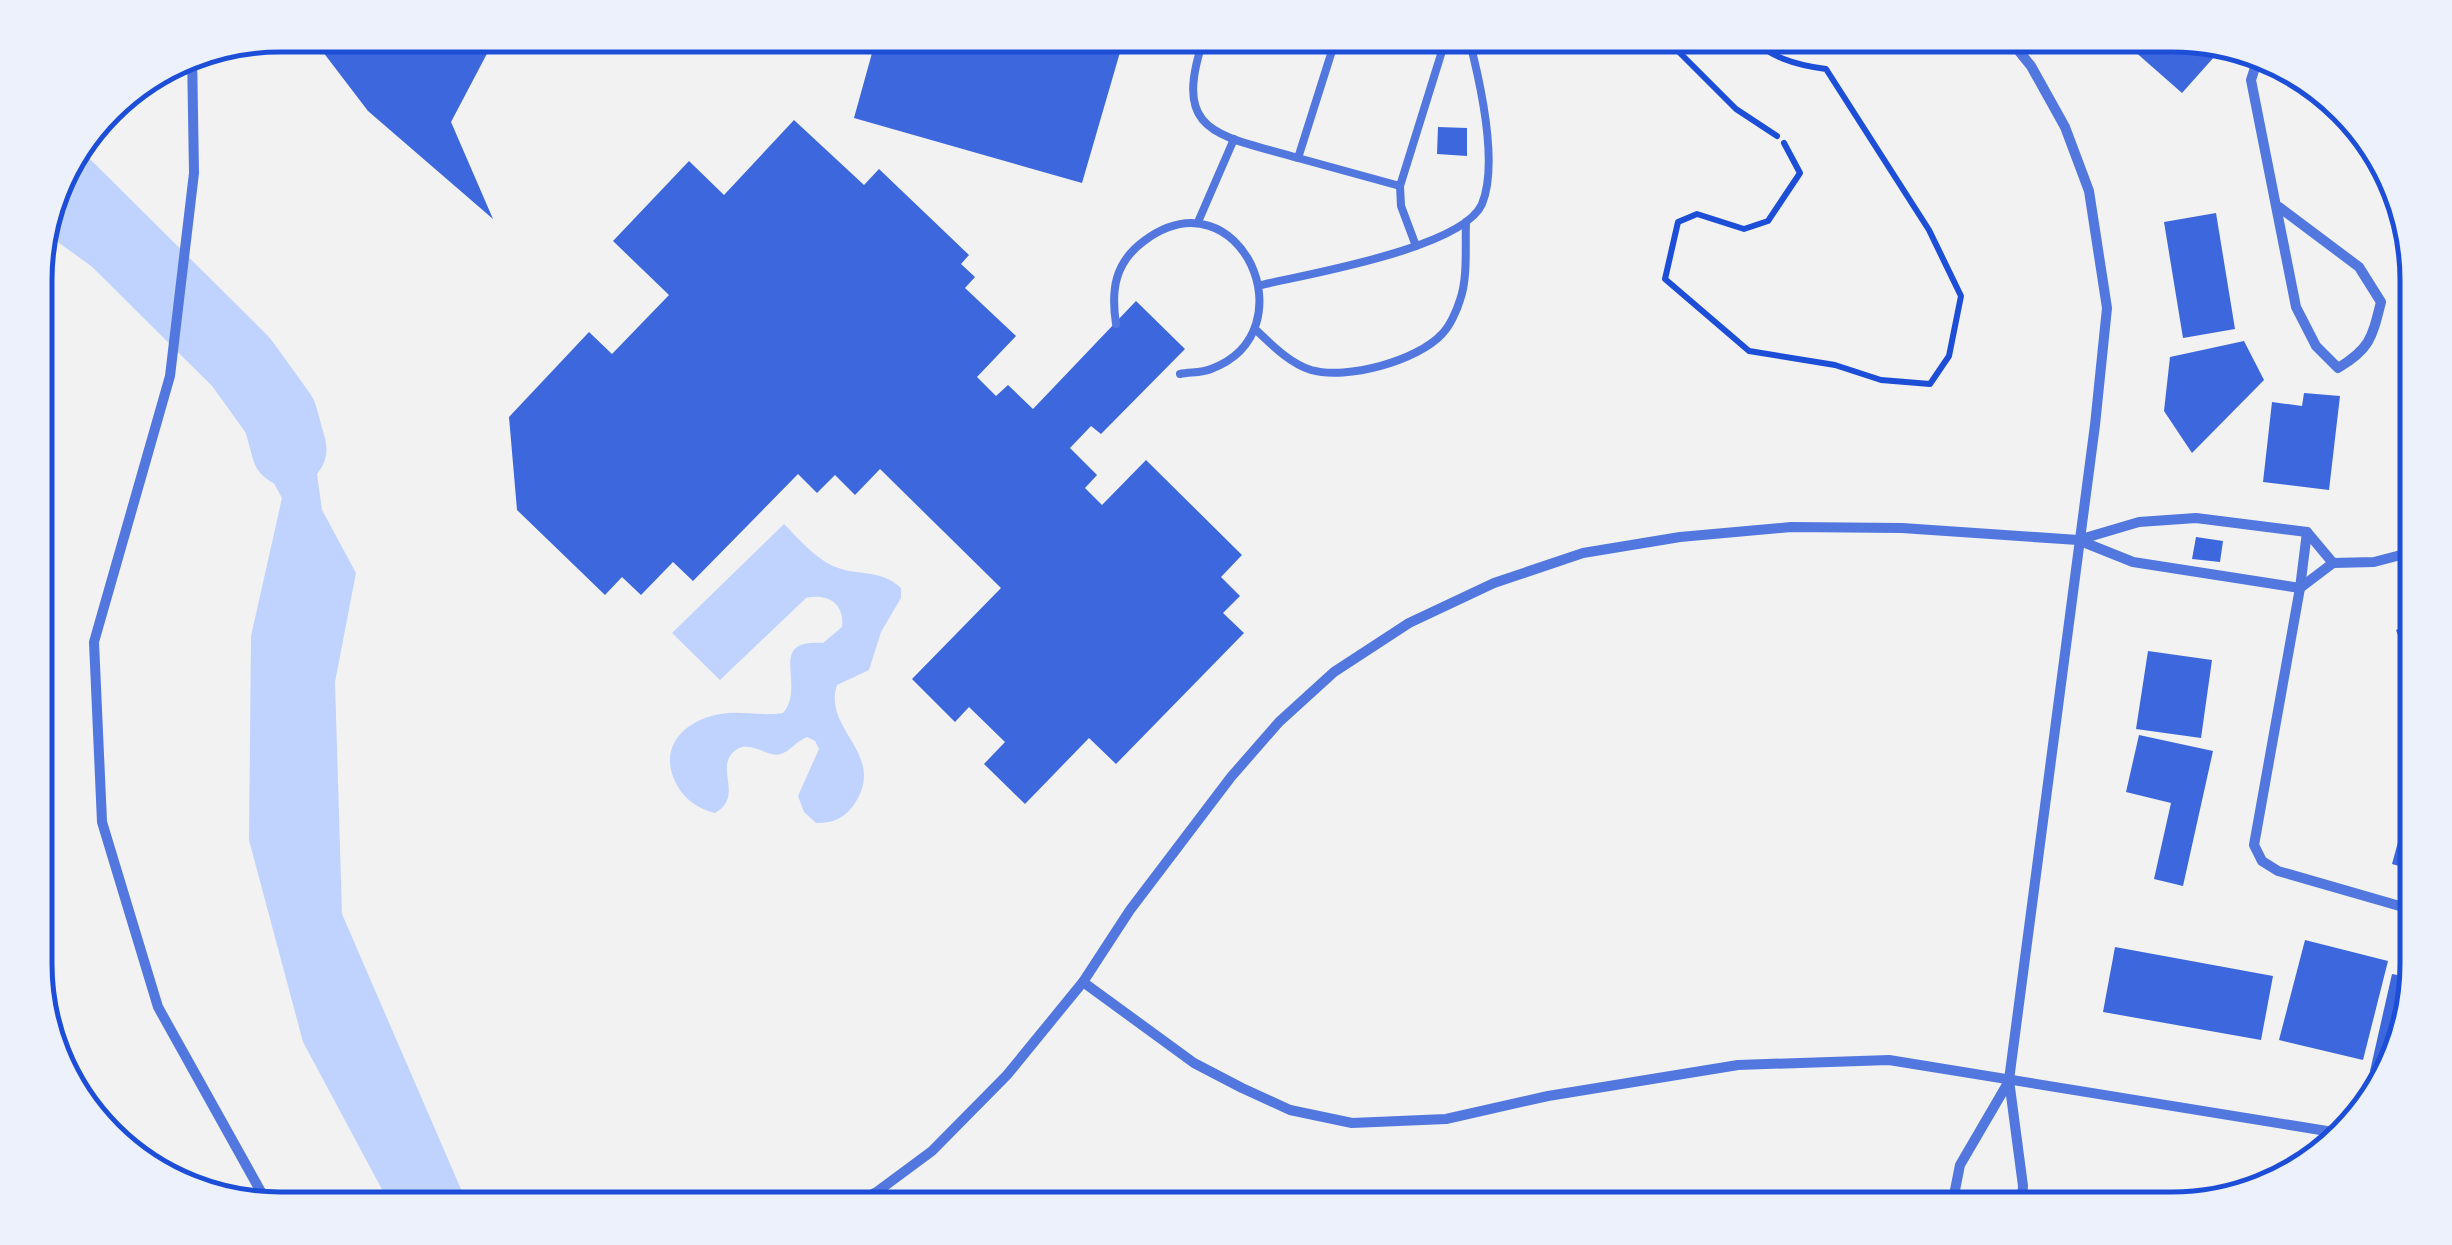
<svg xmlns="http://www.w3.org/2000/svg" width="2452" height="1245" font-family="'Varela Round',sans-serif">
	<style>
		.water { fill: #bfd3fe }
		.lines { fill: none; stroke-linecap: round; stroke-linejoin: round }
		.river { stroke: #bfd3fe; stroke-width: 75 }
		.building { fill: #3d67dc }
		.path { stroke: #1d4ed8; stroke-width: 6 }
		.service { stroke: #5277de; stroke-width: 8 }
		.minor { stroke: #5277de; stroke-width: 10 }
		.rim { fill: none; stroke: #1d4ed8; stroke-width: 5 }
	</style>
	<rect width="100%" height="100%" fill="#f2f2f2"/>
	<!-- water -->
	<g class="water">
		<polygon points="71,158 89,179 121,206 109,279 44,232 60,172"/>
		<polygon points="241,362 278,366 307,402 322,510 356,573 335,682 342,914 470,1210 393,1210 303,1042 249,840 251,636 282,498 243,427"/>
		<path d="M784,524c15,15 30,33 49,42 25,11 47,2 68,22v10l-20,34 -12,38 -32,15c-15,44 50,69 18,118 -10,15 -21,20 -39,20l-12,-11 -6,-16 21,-47 -4,-8 -8,-4c-10,4 -17,14 -26,17 -15,5 -35,-20 -51,2 -11,18 12,41 -15,57 -19,-5 -33,-15 -41,-34 -16,-38 18,-63 54,-66 19,-1 36,3 55,0 24,-27 -18,-75 40,-70l19,-16c3,-24 -15,-34 -36,-29l-86,82 -48,-47z"/>
	</g>
	<g class="lines">
		<!-- river -->
		<polyline class="river" points="58,180 241,362 280,416 289,449"/>
	</g>
	<!-- building -->
	<g class="building">
		<polygon points="310,35 472,35 491,46 451,122 493,219 368,111"/>
		<polygon points="877,35 1125,35 1082,183 854,118"/>
		<polygon points="2116,35 2172,35 2223,47 2182,93"/>
		<polygon points="794,120 864,185 879,169 969,255 961,264 975,277 965,288 1016,336 977,377 996,396 1008,385 1033,409 1136,301 1185,349 1101,434 1091,426 1070,448 1097,475 1085,488 1102,505 1146,460 1242,555 1221,577 1240,596 1223,613 1244,633 1116,764 1089,738 1025,804 984,764 1005,742 969,707 955,722 912,679 1001,588 880,469 855,495 835,475 817,493 798,474 693,581 673,562 641,595 622,577 605,595 517,510 509,417 589,332 612,354 669,295 613,241 689,161 724,195"/>
		<polygon points="1438,127 1467,128 1467,156 1437,154"/>
		<polygon points="2216,213 2235,329 2183,338 2164,222"/>
		<polygon points="2244,341 2264,380 2192,453 2164,411 2170,357"/>
		<polygon points="2304,393 2340,396 2329,490 2263,482 2272,402 2302,406"/>
		<polygon points="2196,537 2223,541 2220,562 2192,559"/>
		<polygon points="2416,621 2416,685 2396,630"/>
		<polygon points="2148,651 2212,660 2201,738 2136,729"/>
		<polygon points="2139,735 2213,751 2183,886 2154,879 2171,803 2126,792"/>
		<polygon points="2415,780 2416,780 2417,871 2392,864"/>
		<polygon points="2305,940 2388,961 2363,1060 2279,1040"/>
		<polygon points="2115,947 2273,976 2261,1040 2103,1012"/>
		<polygon points="2392,974 2414,978 2390,1075 2370,1071"/>
	</g>
	<g class="lines">
		<!-- path -->
		<g class="path">
			<polyline points="1662,35 1736,109 1777,136"/>
			<path d="M1747,35c22,22 48,30 79,34l103,161 32,66 -12,60 -19,28 -49,-4 -46,-15 -86,-14 -84,-72 13,-57 19,-8 47,15 24,-8 32,-48 -16,-30"/>
		</g>
		<!-- service -->
		<g class="service">
			<path d="M1205,35c-35,100 11,99 93,123l39,-123"/>
			<polyline points="1298,158 1400,186"/>
			<polyline points="1198,222 1234,139"/>
			<polyline points="1416,246 1401,206 1400,186 1447,35"/>
			<path d="M1261,285c47,-11 202,-37 221,-81 17,-41 -3,-127 -14,-169"/>
			<path d="M1116,324c-5,-33 -2,-61 28,-83 96,-71 167,91 67,128 -9,4 -21,3 -31,5"/>
			<path d="M1255,329c16,15 34,34 56,41 36,10 106,-9 131,-36 8,-8 15,-24 18,-34 8,-22 5,-54 6,-78"/>
		</g>
		<!-- minor -->
		<g class="minor">
			<polyline points="2006,35 2031,66 2065,127 2089,191 2107,308 2095,425 2009,1080 2023,1186 2021,1210"/>
			<polyline points="192,53 194,173 170,376 94,642 102,822 158,1007 270,1208"/>
			<path d="M2259,55l-8,25 45,227 20,39 22,22c32,-19 34,-30 43,-66l-22,-35 -80,-60"/>
			<polyline points="2307,532 2300,588 2254,845 2262,861 2278,871 2417,911"/>
			<polyline points="2078,540 2139,522 2196,518 2307,532 2333,563"/>
			<polyline points="1083,982 1194,1063 1242,1088 1290,1110 1352,1123 1446,1119 1548,1096 1738,1065 1889,1060 2339,1133"/>
			<polyline points="844,1210 878,1191 932,1151 1007,1075 1083,982 1130,910 1231,777 1279,722 1334,672 1409,623 1494,583 1583,553 1680,537 1791,527 1902,528 2078,540 2133,562 2300,588 2333,563 2374,562 2416,551"/>
			<polyline points="1951,1210 1960,1165 2009,1081"/>
		</g>
	</g>
	<!-- crop -->
	<path d="M0 0H2452V1245H0ZM280 52H2172A228 228 0 0 1 2400 280V964A228 228 0 0 1 2172 1192H280A228 228 0 0 1 52 964V280A228 228 0 0 1 280 52Z" fill="#edf1fc" fill-rule="evenodd"/>
	<path class="rim" d="M280 52H2172A228 228 0 0 1 2400 280V964A228 228 0 0 1 2172 1192H280A228 228 0 0 1 52 964V280A228 228 0 0 1 280 52Z"/>
</svg>
